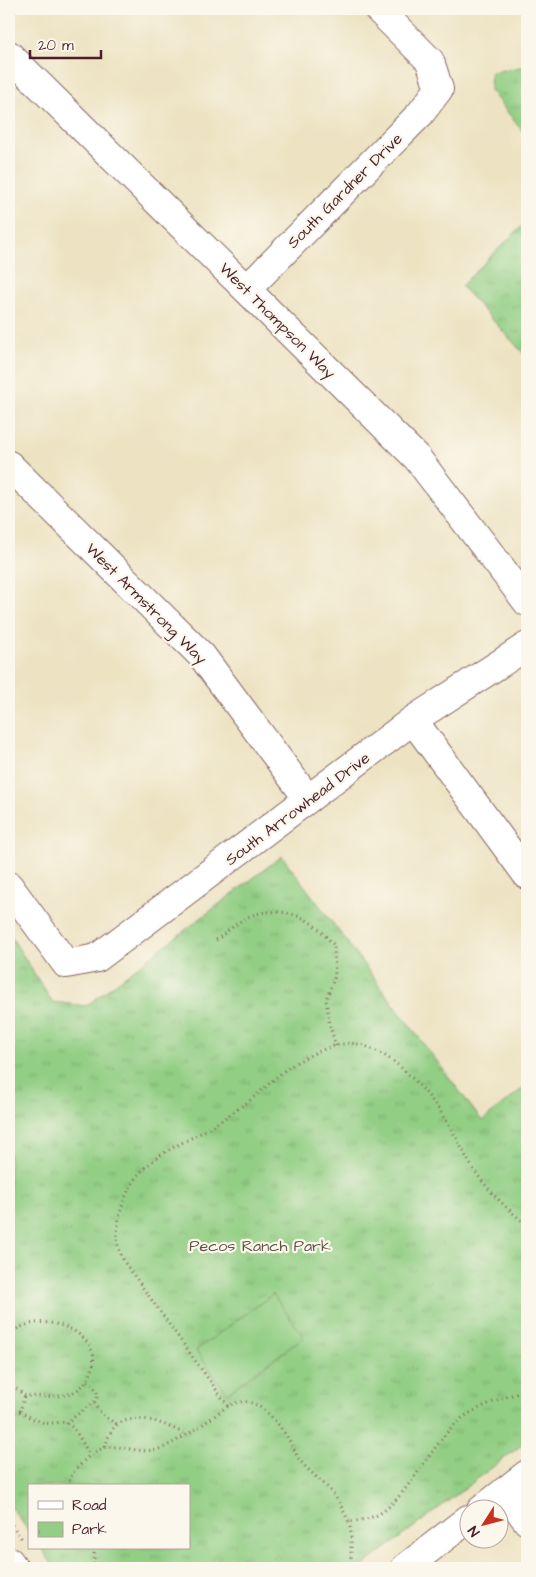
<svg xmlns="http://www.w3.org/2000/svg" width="536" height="1577" font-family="'Architects Daughter',sans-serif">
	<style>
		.park { fill: url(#park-tufts); stroke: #6e7658 }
		.pitch { fill: #92ce84; stroke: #6e7658 }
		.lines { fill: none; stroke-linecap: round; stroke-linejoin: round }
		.minor-casing { stroke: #836460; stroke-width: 30 }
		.path { stroke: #836460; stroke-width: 3; stroke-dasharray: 1 4; stroke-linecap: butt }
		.minor { stroke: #fff; stroke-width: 28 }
		.labels { text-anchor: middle; stroke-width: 4.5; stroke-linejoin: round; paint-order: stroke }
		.street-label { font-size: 16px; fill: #4a1f2b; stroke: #fbf7ec }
		.park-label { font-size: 16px; fill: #605446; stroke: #fbf7ec }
	</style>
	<defs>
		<pattern id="park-tufts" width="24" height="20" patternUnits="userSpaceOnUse" patternTransform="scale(1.25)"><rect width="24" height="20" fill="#92ce84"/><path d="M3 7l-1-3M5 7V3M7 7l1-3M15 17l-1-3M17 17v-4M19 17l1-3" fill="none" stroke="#7fb072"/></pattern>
	</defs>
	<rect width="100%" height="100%" fill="#fbf7ec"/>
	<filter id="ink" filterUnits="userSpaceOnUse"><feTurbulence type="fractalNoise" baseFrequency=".02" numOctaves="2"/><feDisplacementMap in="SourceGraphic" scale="10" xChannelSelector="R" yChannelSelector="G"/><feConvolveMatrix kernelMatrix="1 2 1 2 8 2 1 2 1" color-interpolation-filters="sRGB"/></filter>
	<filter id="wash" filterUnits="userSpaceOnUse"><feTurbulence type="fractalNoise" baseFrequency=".0096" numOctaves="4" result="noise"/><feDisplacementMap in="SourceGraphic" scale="20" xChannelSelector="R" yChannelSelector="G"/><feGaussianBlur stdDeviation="1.12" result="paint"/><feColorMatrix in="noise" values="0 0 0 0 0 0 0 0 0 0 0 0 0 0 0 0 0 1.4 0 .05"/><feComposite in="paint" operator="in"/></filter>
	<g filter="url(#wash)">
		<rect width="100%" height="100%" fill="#ede3c3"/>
		<!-- park -->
		<g class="park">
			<polygon points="527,66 527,137 490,90 491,72"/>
			<polygon points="527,221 527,357 461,286"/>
			<polygon points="282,856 482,1121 527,1085 527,1441 360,1568 55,1568 41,1548 189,1548 189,1486 29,1486 29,1532 9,1504 9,933 52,1002 86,1006"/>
		</g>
		<!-- pitch -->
		<polygon class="pitch" points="273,1294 304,1337 227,1393 196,1350"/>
	</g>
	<g filter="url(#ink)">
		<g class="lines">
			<!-- minor casing -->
			<g class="minor-casing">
				<g id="minor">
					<polyline points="9,55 417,458 527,602"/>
					<polyline points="247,289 420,114 439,89 430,61 378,9"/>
					<polyline points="9,465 202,656 308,799"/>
					<polyline points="413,720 527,875"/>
					<polyline points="9,886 66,964 97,958 413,720 527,646"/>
					<polyline points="505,1491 527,1521"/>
					<polyline points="481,1510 527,1474"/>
					<polyline points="9,1561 14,1568"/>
					<polyline points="405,1568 468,1519"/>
				</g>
			</g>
			<!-- path -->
			<g class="path">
				<path d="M216,940c9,-6 18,-15 28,-21 21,-12 52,-9 71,7 7,5 13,13 19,19l1,31 -9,24 4,26 6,20"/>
				<path d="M9,1335c34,-32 107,3 78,45 -5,7 -11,12 -19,14 -13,4 -29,2 -43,2l-16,-14"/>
				<path d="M94,1403c5,10 13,16 23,21"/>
				<path d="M228,1406l-103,-143c-4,-8 -8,-16 -8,-25 0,-19 6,-41 17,-57 15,-23 40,-34 63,-46 17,-9 32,-20 48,-31 19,-13 34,-33 56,-44 17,-9 42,-21 61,-15 13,4 26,12 36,20 21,18 37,37 51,60 9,15 16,32 26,46 14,21 33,39 52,54"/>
				<polyline points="9,1410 20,1411 25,1396"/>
				<path d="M20,1411c8,6 17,10 26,12 6,1 14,-2 20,0 9,3 19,24 23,32"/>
				<path d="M66,1423c7,-5 13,-10 20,-15 2,-2 4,-3 7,-5 10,-7 1,-17 -6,-23"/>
				<path d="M105,1447c2,-6 4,-13 8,-18 8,-13 35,-11 47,-6 9,3 17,8 26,10"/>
				<path d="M68,1486c2,-11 6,-15 13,-22 31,-34 47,-5 81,-16 10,-4 33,-18 43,-25 13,-9 26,-24 43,-21 17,3 33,25 41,38 5,8 7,17 13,23 8,9 17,16 25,24 10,10 16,23 22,35 8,-1 18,-3 26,-6 28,-12 56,-70 80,-92 19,-18 49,-25 72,-35"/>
				<polyline points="9,1521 22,1539"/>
				<polyline points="349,1522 351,1533 351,1568"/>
				<polyline points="94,1548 94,1568"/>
				<polyline points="39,1561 44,1568"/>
			</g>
			<!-- minor -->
			<use href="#minor" class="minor"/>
		</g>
	</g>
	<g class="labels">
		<!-- street labels -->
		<g class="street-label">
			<text transform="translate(344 190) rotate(-45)" y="6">South Gardner Drive</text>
			<text transform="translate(278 320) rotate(45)" y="6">West Thompson Way</text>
			<text transform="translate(147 603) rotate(45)" y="6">West Armstrong Way</text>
			<text transform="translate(297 808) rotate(-37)" y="6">South Arrowhead Drive</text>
		</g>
		<!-- park labels -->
		<g class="park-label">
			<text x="260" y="1251">Pecos Ranch Park</text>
		</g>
	</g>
	<!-- margin -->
	<rect width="536" height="1577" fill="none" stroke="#fbf7ec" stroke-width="30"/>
	<!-- legend -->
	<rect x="28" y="1484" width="162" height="65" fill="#fbf7ec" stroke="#b4a19f"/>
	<rect x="38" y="1501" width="25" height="8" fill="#ffffff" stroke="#b4a19f"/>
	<text x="72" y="1510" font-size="15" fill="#4a1f2b">Road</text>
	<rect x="38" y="1522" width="25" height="15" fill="url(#park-tufts)" stroke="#b4a19f"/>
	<text x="72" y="1534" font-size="15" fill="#4a1f2b">Park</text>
	<!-- north arrow -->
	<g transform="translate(484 1524) rotate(234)"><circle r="24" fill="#fbf7ec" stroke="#b4a19f"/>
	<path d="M0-4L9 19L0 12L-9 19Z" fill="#c8321e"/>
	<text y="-8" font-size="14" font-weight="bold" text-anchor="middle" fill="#4a1f2b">N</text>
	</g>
	<!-- scale -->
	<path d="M30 50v8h71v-8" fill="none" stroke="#4a1f2b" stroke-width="2.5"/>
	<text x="38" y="50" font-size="15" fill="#4a1f2b" stroke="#fbf7ec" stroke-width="4" paint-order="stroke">20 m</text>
</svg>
